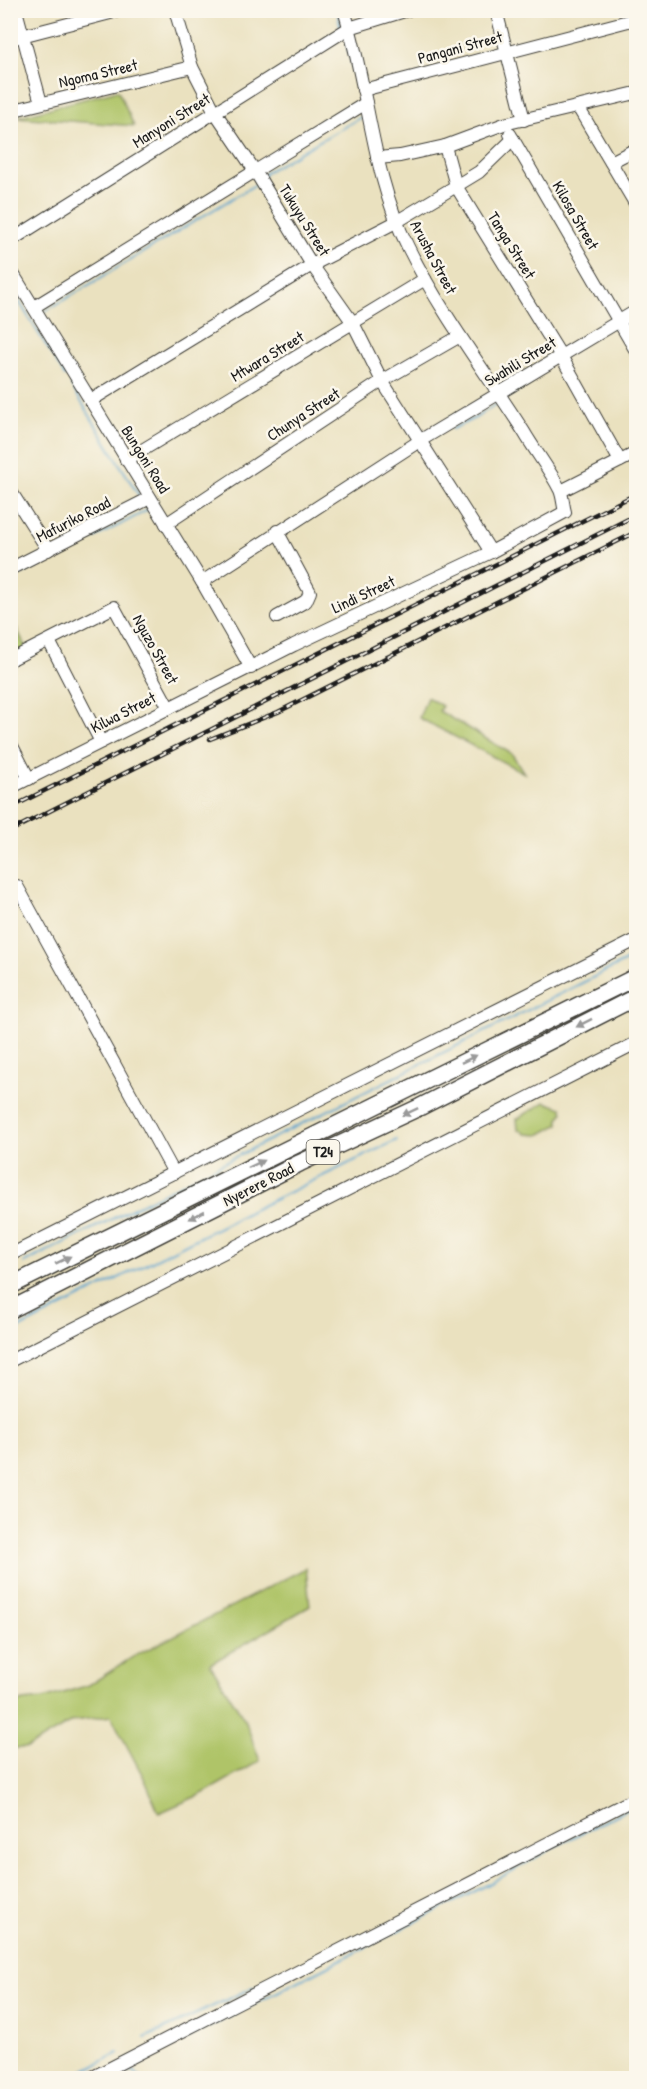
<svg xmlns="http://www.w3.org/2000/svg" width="647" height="2089" font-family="'Patrick Hand',sans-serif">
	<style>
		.green { fill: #afc468; stroke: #667042; stroke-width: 1.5 }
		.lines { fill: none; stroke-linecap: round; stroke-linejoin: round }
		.stream { stroke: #56a2ce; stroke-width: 2 }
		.minor-casing { stroke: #3b3a34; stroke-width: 14 }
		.highway-casing { stroke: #3b3a34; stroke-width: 19 }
		.minor { stroke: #fff; stroke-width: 12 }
		.highway { stroke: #fff; stroke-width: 16 }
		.rail-casing { stroke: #1c1c1c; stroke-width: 4.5 }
		.rail { stroke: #fbf7ec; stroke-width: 2; stroke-dasharray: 7; stroke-linecap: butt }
		.oneway { fill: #999 }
		.labels { text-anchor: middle; stroke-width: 5; stroke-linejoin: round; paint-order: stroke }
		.shield { fill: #fbf7ec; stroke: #5f5e5a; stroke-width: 1.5 }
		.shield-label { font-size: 15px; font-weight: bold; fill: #1c1c1c }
		.street-label { font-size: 16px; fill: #1c1c1c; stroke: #fbf7ec }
	</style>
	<rect width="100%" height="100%" fill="#fbf7ec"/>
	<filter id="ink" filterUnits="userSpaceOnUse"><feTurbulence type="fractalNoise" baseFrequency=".0167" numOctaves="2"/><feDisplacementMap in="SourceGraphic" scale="12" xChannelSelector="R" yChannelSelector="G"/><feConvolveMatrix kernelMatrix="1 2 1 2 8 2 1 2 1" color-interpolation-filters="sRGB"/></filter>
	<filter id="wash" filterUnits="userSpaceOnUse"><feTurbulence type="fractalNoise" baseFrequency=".008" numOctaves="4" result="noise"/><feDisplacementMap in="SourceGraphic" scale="24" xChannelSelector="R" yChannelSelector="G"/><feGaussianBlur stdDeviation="1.35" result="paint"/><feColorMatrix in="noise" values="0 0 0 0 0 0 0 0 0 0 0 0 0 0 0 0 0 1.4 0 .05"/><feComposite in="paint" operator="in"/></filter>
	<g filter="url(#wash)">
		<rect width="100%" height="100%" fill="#eae1bf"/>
		<!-- green -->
		<g class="green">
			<polygon points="118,90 134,126 17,117"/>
			<polygon points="15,625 28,652 15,658 11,649 11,627"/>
			<polygon points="427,697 442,706 439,711 512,754 524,773 419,718"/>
			<polygon points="545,1102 562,1108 563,1113 559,1119 559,1124 539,1135 525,1134 523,1131 518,1130 517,1119"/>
			<polygon points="306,1568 310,1606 210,1664 245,1720 260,1761 204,1793 159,1813 145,1780 111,1716 73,1721 27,1748 11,1748 11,1706 23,1701 43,1699 89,1685 133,1657"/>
		</g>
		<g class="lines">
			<!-- stream -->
			<g class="stream">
				<polyline points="337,10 341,29"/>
				<polyline points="347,46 354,71"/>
				<polyline points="263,177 266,172 363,116"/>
				<polyline points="10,287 65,376"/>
				<polyline points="44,312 258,183"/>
				<polyline points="71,385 141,499"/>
				<polyline points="506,398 528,383"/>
				<polyline points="110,421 122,441"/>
				<polyline points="452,429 477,417 499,402"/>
				<path d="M10,579c47,-23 95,-45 141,-71"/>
				<polyline points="24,1263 636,956"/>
				<polyline points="10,1333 259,1207 397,1140"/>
				<polyline points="145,2038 254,1987"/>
				<polyline points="166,2049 491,1883 558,1845 636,1805"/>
				<polyline points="69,2078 119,2053"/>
				<polyline points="114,2078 133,2070 140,2078"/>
			</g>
		</g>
	</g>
	<g filter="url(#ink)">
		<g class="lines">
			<!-- minor casing -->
			<g class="minor-casing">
				<g id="minor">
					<polyline points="16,10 41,103"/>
					<polyline points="175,10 192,67 215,112 255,171 312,265 353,323 382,381 491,552"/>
					<polyline points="496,10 524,120"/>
					<polyline points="10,39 122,10"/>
					<polyline points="363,90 636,19"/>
					<polyline points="578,107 636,205"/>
					<polyline points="10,111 192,67"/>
					<polyline points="510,134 636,351"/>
					<polyline points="445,146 456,186 561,356 620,461"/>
					<polyline points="377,158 400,156 445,146 504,124 636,93"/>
					<polyline points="611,162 636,149"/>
					<polyline points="10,241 349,28 408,10"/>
					<polyline points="10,269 202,582 251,668"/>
					<polyline points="34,307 366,103"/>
					<polyline points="90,401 312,265 396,222 456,186 479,172 513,139"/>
					<polyline points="126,460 425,279"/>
					<polyline points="10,490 48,550"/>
					<polyline points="561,491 636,453"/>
					<polyline points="166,524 382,381 460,336"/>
					<polyline points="10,569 150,498"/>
					<polyline points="202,582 421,440 636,311"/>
					<polyline points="277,617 306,601 310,592 277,531"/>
					<polyline points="49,641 101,742"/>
					<polyline points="10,660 114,607 169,708"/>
					<polyline points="10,742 29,779"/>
					<path d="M10,788l284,-143 197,-93 74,-40c-2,-7 -2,-15 -5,-22 -10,-20 -25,-39 -36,-58 -39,-61 -84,-120 -116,-185 -37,-73 -39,-159 -64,-237"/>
					<polyline points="17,886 174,1173"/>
					<polyline points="10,1255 636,940"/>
					<polyline points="10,1361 636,1043"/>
					<polyline points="91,2078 636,1798"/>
				</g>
			</g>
			<!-- highway casing -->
			<g class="highway-casing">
				<g id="highway">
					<polyline points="10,1286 636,977"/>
					<polyline points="10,1310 300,1163 420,1107 636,997"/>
				</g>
			</g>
			<!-- minor -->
			<use href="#minor" class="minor"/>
			<!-- highway -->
			<use href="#highway" class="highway"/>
			<!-- rail casing -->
			<g class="rail-casing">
				<g id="rail">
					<polyline points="210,739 278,712 636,532"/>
					<polyline points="10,808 636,494"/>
					<polyline points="10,831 636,515"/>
				</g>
			</g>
			<!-- rail -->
			<use href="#rail" class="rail"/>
		</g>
		<!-- one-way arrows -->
		<defs><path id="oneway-solid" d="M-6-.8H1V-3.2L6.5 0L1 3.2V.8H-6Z" transform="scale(1.5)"/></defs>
		<g class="oneway">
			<use href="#oneway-solid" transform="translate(584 1023) rotate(153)"/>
			<use href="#oneway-solid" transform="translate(469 1059) rotate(-26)"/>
			<use href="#oneway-solid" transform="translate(410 1112) rotate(155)"/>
			<use href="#oneway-solid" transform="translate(256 1164) rotate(-26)"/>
			<use href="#oneway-solid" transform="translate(197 1215) rotate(153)"/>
			<use href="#oneway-solid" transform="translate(63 1260) rotate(-26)"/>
		</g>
	</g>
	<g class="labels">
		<!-- shield labels -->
		<rect class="shield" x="306.5" y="1140" width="33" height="24" rx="4.5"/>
		<g class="shield-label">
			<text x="323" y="1157">T24</text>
		</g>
		<!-- street labels -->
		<g class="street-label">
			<text transform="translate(460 47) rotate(-15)" y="6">Pangani Street</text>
			<text transform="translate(98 73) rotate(-13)" y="6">Ngoma Street</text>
			<text transform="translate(171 120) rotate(-32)" y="6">Manyoni Street</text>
			<text transform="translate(576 215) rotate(60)" y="6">Kilosa Street</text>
			<text transform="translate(305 220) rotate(58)" y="6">Tukuyu Street</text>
			<text transform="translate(512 245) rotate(58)" y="6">Tanga Street</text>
			<text transform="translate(434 257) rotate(62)" y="6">Arusha Street</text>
			<text transform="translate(267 356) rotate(-31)" y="6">Mtwara Street</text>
			<text transform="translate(520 361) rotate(-31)" y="6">Swahili Street</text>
			<text transform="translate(303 414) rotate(-33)" y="6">Chunya Street</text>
			<text transform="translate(146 459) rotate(58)" y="6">Bungoni Road</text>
			<text transform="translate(73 519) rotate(-27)" y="6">Mafuriko Road</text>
			<text transform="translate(363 594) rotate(-25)" y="6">Lindi Street</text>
			<text transform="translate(156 649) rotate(61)" y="6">Nguzo Street</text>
			<text transform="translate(123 712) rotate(-27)" y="6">Kilwa Street</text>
			<text transform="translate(258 1184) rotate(-27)" y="6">Nyerere Road</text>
		</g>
	</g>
	<!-- margin -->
	<rect width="647" height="2089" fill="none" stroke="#fbf7ec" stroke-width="36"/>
</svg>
